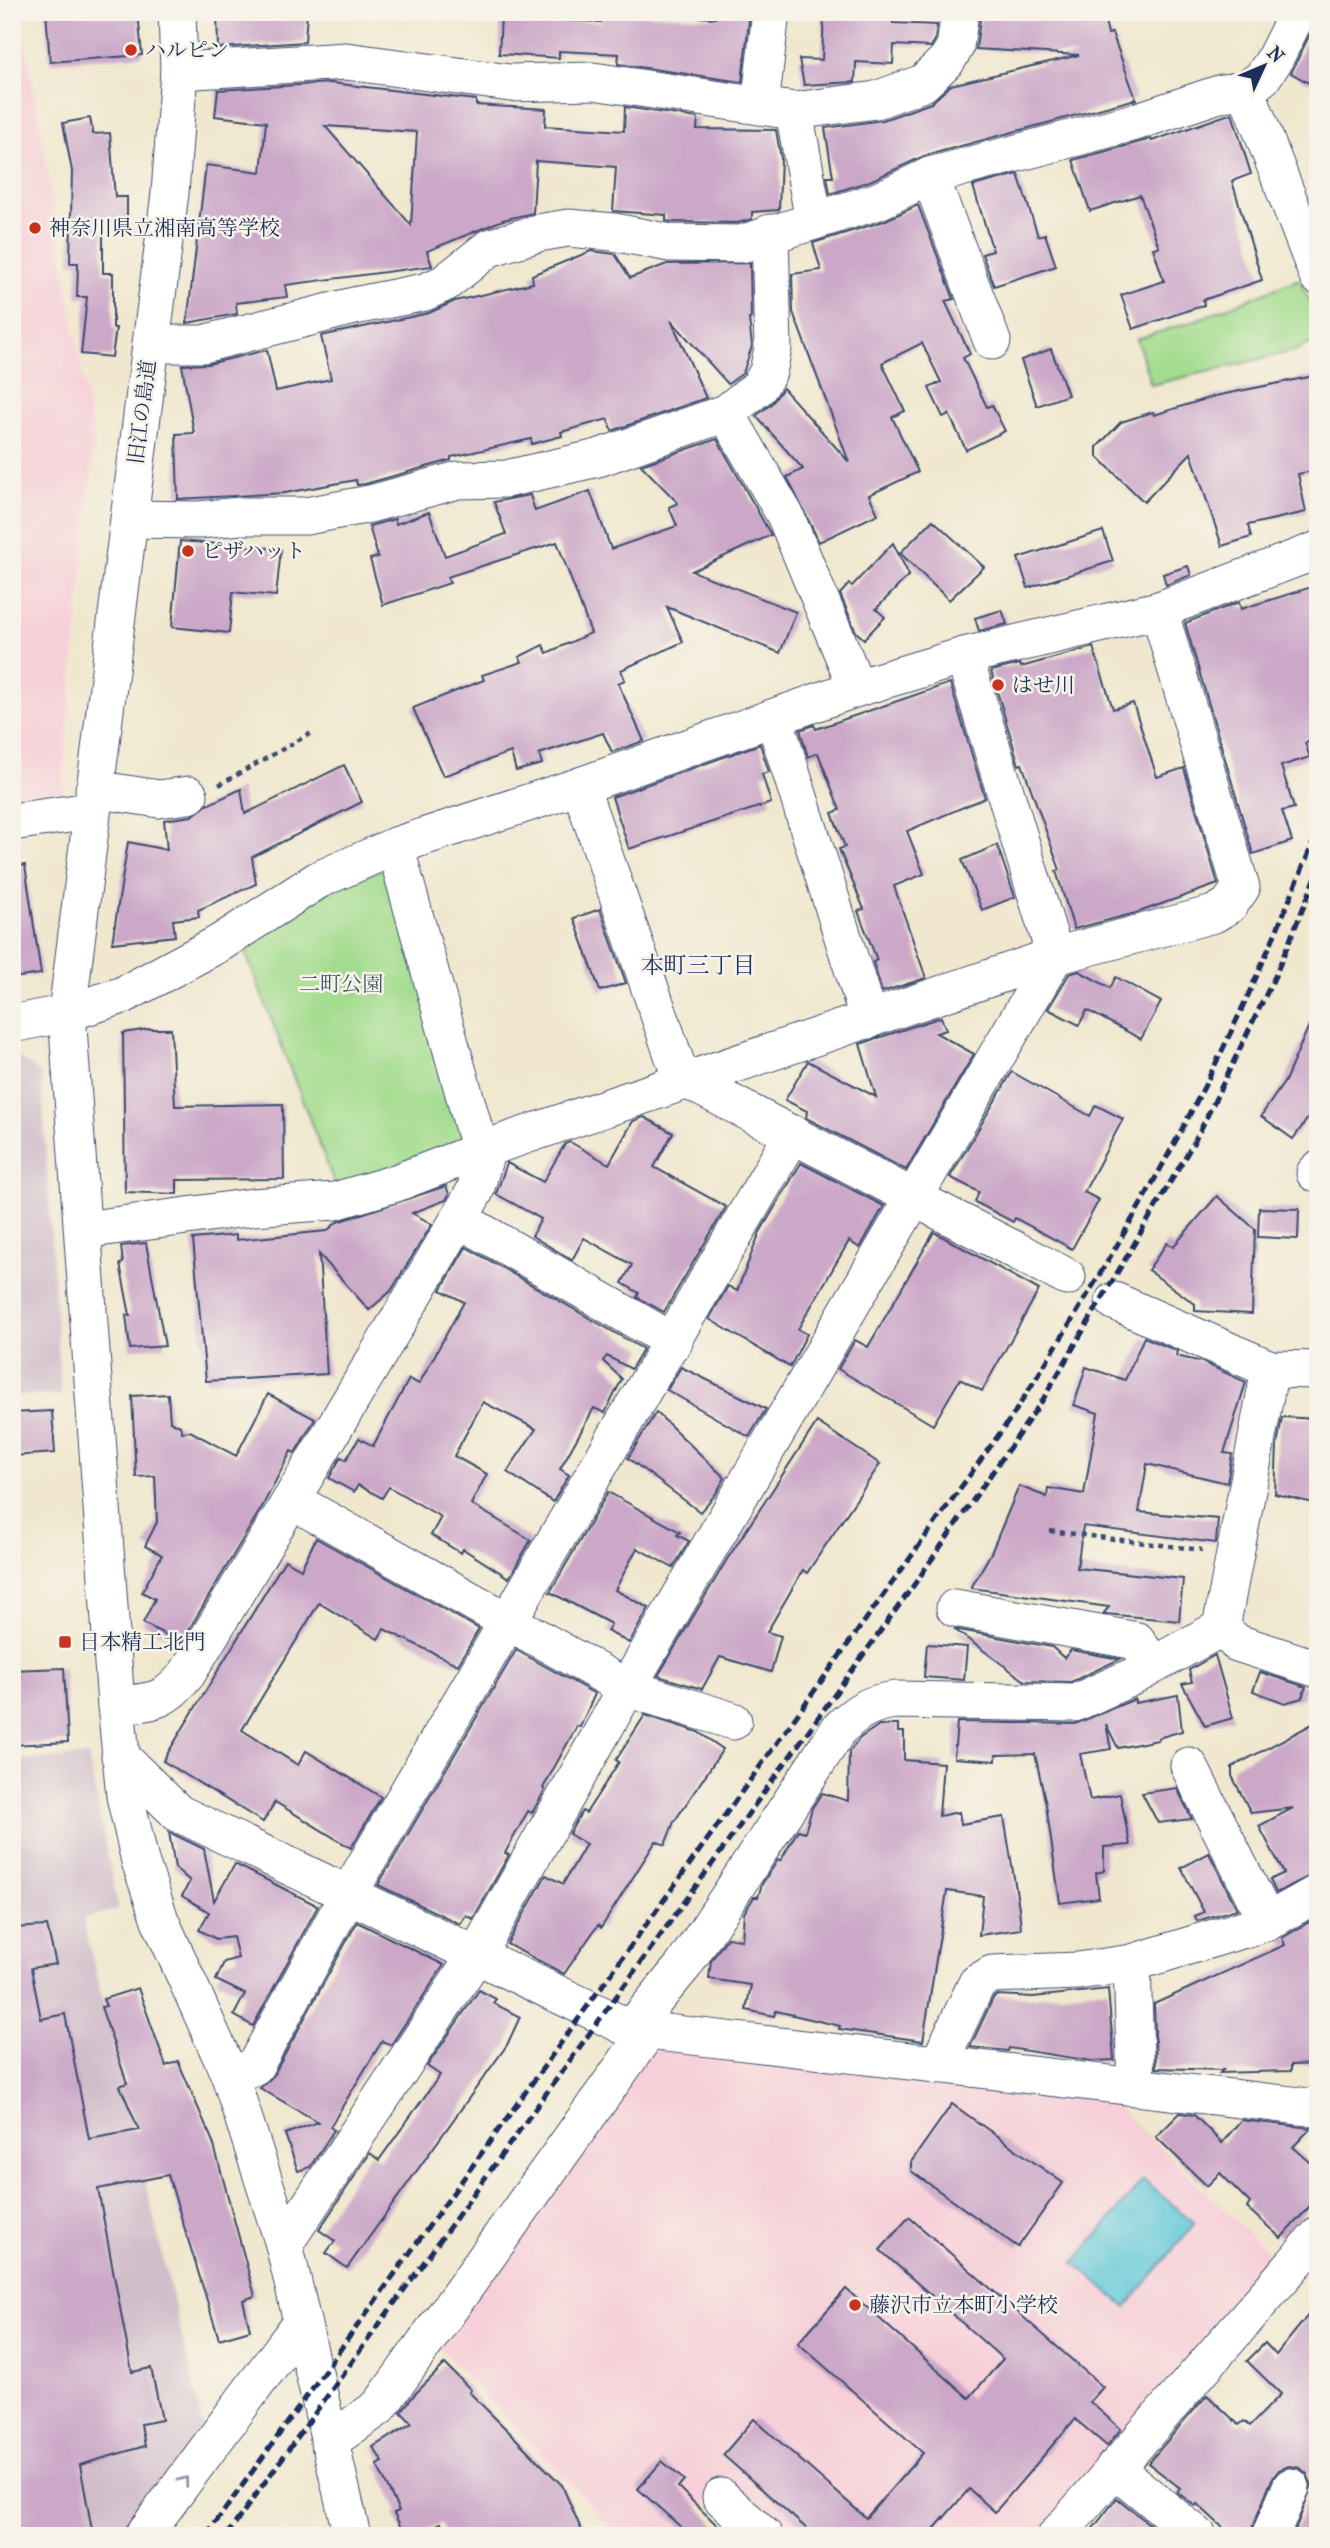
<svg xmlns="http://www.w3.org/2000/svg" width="1330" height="2548" font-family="'IM FELL French Canon','Noto Serif JP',serif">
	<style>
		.built { fill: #f6cfd8 }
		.industrial { fill: #d1bdca }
		.green { fill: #a3dc8e; stroke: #5f8676; stroke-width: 2 }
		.water { fill: #5ec7d9; stroke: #3c7b9c; stroke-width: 2 }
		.building { fill: #cba7c8; fill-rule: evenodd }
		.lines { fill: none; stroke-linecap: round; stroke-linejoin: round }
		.minor-casing { stroke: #3b4b6f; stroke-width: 39 }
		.path { stroke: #3b4b6f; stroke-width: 4.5; stroke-dasharray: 5 5; stroke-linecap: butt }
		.minor { stroke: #fff; stroke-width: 37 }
		.rail { stroke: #1b2f5e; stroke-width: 5; stroke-dasharray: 10 5; stroke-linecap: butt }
		.oneway { stroke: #8d97ae }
		.poi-dot { fill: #c8321e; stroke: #f7f3e8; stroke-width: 2.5 }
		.labels { text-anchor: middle; stroke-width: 5; stroke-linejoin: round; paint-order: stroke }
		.poi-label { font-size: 21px; fill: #1b2f5e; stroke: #f7f3e8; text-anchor: start }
		.street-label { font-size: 21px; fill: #1b2f5e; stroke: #f7f3e8 }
		.park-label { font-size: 21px; fill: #3d5a6a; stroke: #f7f3e8 }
		.neighbourhood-label { font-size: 23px; fill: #1b2f5e; stroke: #f7f3e8 }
	</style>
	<rect width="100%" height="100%" fill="#f7f3e8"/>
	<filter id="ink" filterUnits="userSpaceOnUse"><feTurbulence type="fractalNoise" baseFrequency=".0143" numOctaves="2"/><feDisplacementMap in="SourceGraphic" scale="14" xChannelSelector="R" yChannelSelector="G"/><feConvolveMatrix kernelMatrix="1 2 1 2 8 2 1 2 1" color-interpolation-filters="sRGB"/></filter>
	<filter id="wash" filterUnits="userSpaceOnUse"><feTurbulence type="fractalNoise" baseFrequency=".00686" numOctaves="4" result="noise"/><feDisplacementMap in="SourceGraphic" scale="28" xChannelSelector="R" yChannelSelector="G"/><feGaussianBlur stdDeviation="1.57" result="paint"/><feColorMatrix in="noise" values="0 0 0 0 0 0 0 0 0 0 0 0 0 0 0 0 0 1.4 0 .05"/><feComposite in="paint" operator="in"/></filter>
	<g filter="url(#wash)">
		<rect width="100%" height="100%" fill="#f0e7ce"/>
		<!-- built -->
		<g class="built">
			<polygon points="12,12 20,12 94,443 61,801 12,817"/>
			<polygon points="649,2048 1107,2097 1282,2265 1041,2536 774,2536 719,2488 675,2536 620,2536 436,2345"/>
		</g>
		<!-- industrial -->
		<g class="industrial">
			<polygon points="15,1054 41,1074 61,1395 12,1395 12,1055"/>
			<polygon points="88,1756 118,1909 83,1919 203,2426 124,2536 12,2536 12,1761"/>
		</g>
		<!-- green -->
		<g class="green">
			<polygon points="1299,279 1318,318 1318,340 1294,351 1151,385 1137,339 1191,322"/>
			<polygon points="389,866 467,1145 337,1190 243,946 327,892"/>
		</g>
		<!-- water -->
		<polygon class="water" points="1143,2180 1195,2223 1126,2307 1074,2263"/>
		<g id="blocks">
			<!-- building -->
			<g class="building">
				<polygon points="46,12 138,12 142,55 50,62"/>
				<polygon points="217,12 307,12 305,42 218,48"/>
				<polygon points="601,12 715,18 715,12 750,12 742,82 618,64 619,54 559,51 559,58 499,54 501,17 601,22"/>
				<polygon points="868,12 893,12 893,23 937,25 935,40 931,47 894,45 893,64 856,62 855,82 804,85 799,59 822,60 824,13"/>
				<polygon points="981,12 1103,12 1108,34 1112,33 1136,99 924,156 870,181 830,194 827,177 833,177 825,128 883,120 931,103 951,85 1079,55 976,49"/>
				<polygon points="1318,17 1318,67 1309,83 1291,73"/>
				<path d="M331,83l145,17v5l70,4 -1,17 79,5 1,-24 73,11 -1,11 79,1 5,28 -2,52 -27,2v7l-14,4 -66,-1 -6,-1v-6l-53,-4 3,-44 -80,-6 -3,52 -30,7 -76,31 5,15 -147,19 2,12 -51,6 1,11 -50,9 19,-158 55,7 5,-50 -51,-6 3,-26zM325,126l92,6 -6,93z"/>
				<polygon points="1232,113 1251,174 1232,181 1262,280 1203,300 1204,305 1133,329 1121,295 1164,281 1153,248 1159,247 1140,195 1090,211 1073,160 1151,139 1152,141"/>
				<polygon points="90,118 93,134 110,133 115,197 127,197 127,221 103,221 103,273 113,273 113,328 116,328 112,357 81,354 87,297 77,297 78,263 70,263 72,171 63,123"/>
				<polygon points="1018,174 1038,236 1045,234 1056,266 994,286 982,254 993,251 973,186"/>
				<polygon points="918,205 954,299 945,301 970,354 963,358 987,407 992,405 1005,431 966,450 949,414 943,417 929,388 941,382 922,343 882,363 905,411 892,417 918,472 869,495 878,514 819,542 787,477 803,469 756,416 772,403 783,388 849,462 793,312 792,274 821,270 813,243 884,221"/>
				<polygon points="591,251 615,254 630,278 667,264 750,263 751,318 749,319 752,346 743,373 728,384 671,320 706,398 612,431 608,419 561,432 562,436 532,444 531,439 451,457 451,460 365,484 357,485 356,480 285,493 178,499 176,434 194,433 182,365 208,364 267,350 276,391 331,379 321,336 429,313 455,301 533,283 532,275"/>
				<polygon points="1051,349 1068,395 1037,406 1021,360"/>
				<polygon points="1314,376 1318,392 1318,470 1298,474 1306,512 1248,525 1251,537 1222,546 1191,453 1144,502 1097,456 1097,447 1121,422 1153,412 1154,415 1215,396"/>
				<polygon points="717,439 771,535 692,571 796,612 780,653 667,607 683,642 621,670 625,680 618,683 644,741 612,752 603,733 539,754 542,764 516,771 511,752 443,776 413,708 484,680 482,675 522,662 519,657 543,645 547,653 591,633 557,542 447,577 450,583 383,605 370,559 378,557 369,526 395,519 396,524 429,512 445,556 506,534 494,502 530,495 535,511 590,491 611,549 677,526 669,507 678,503 641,465"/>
				<polygon points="933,520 984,567 949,600 900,553"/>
				<polygon points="1103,531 1113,561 1028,588 1018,558"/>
				<polygon points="180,541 281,549 276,596 233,592 229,633 172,627"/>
				<polygon points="893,543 909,575 876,609 885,617 864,639 856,632 840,594 849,584 852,586"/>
				<polygon points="1188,566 1191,575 1166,585 1163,574"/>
				<polygon points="1318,585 1318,739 1305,743 1310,757 1281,766 1294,808 1282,811 1292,841 1253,854 1185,623 1239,602 1241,609"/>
				<polygon points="1002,610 1007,624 979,631 975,618"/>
				<polygon points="1093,647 1113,709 1133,703 1157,777 1184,768 1218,884 1136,913 1074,929 1056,871 1060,870 1022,764 1019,765 991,671 1020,664 1021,667"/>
				<polygon points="950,683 985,798 907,831 924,874 894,886 926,978 882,992 873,962 877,960 858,911 864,909 839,849 845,847 832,813 840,810 818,753 808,757 800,730 814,725 816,729"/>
				<polygon points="760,744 769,772 762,774 771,803 629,849 612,797"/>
				<polygon points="344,765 362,802 252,857 256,884 198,910 199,917 173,920 175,936 112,943 128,842 167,850 164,820 192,816 207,805 241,789 245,814"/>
				<polygon points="997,845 1015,897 982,910 962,860"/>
				<polygon points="25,865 41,974 12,978 12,867"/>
				<polygon points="600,909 626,983 600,991 574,918"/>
				<polygon points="1079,971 1110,988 1116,977 1161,1002 1141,1039 1087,1010 1079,1025 1048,1009 1069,974"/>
				<polygon points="1318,1005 1318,1104 1293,1139 1261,1116 1285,1081"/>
				<polygon points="941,1017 946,1030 936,1033 974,1054 906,1170 806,1118 807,1111 785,1100 808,1061 876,1097 860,1044"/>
				<polygon points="149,1029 171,1029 175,1106 283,1104 284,1179 177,1180 177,1194 125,1192 123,1033"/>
				<polygon points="1012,1072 1090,1116 1096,1105 1123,1119 1084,1192 1099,1200 1072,1249 1015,1218 1013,1222 975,1202 979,1192 950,1177"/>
				<polygon points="644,1117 673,1133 654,1167 726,1207 664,1312 637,1297 639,1293 622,1283 632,1265 584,1238 572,1260 532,1236 541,1219 496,1194 507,1163 543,1182 565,1144 570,1142 609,1164 633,1121"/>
				<polygon points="801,1163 884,1206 860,1248 849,1241 798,1329 807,1334 790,1367 709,1319 728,1286 737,1291 760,1232"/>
				<polygon points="446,1186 449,1194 446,1200 412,1213 432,1224 391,1291 369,1310 319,1254 327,1374 206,1381 193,1239 236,1235 236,1240 327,1231 337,1222"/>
				<polygon points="1217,1196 1255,1229 1252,1314 1195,1311 1195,1304 1148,1270 1167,1243 1173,1247"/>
				<polygon points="1259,1208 1299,1209 1298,1239 1258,1237"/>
				<polygon points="934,1232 1039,1290 982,1391 960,1379 933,1425 838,1369 855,1340 868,1347"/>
				<polygon points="146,1243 165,1346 130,1349 126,1315 130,1315 120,1264 123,1263 121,1246"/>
				<polygon points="466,1247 643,1349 631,1369 607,1356 603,1361 622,1379 605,1413 594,1408 560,1469 569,1475 553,1502 507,1472 536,1429 483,1402 454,1456 487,1474 471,1504 531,1540 509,1578 463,1549 461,1553 431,1535 441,1517 389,1487 382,1498 358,1485 354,1492 329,1478 341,1457 346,1460 359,1438 373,1446 409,1379 419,1384 464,1302 441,1290"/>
				<polygon points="1144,1337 1177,1351 1176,1356 1202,1362 1246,1382 1224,1453 1232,1454 1227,1483 1147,1464 1139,1512 1218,1519 1216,1543 1083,1526 1077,1568 1183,1579 1179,1621 1106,1614 1103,1614 1109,1607 971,1588 991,1553 1019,1486 1047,1497 1048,1488 1084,1494 1098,1413 1074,1405 1086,1367 1125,1380"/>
				<polygon points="681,1367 766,1409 749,1437 667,1390"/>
				<polygon points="168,1394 170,1421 180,1426 182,1432 190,1431 236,1456 268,1394 315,1419 295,1453 291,1451 262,1507 181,1643 143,1623 155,1599 142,1592 162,1555 145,1546 157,1522 155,1476 136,1477 132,1396"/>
				<polygon points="52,1411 55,1453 12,1456 12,1413"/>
				<polygon points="656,1412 725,1478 715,1495 700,1512 628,1458"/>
				<polygon points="1282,1417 1318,1419 1318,1504 1275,1494 1277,1445"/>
				<polygon points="817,1422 880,1464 807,1573 803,1570 767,1632 781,1636 771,1672 720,1657 702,1689 658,1676 726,1561"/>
				<polygon points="608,1492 680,1532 677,1535 689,1541 673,1568 637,1548 615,1590 649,1608 629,1643 607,1631 611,1624 550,1592"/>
				<polygon points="316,1538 479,1629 458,1665 384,1629 378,1639 319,1603 242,1730 298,1765 306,1751 381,1797 351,1848 275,1802 263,1822 163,1761 285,1560 301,1569"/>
				<polygon points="954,1629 1052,1647 1064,1658 1071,1650 1120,1659 1071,1682 1025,1681"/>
				<polygon points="927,1644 967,1647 964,1680 924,1677"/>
				<polygon points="516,1650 595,1694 580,1727 577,1726 543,1788 545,1790 532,1813 528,1811 505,1853 509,1855 473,1919 466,1915 460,1924 378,1885"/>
				<polygon points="1215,1655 1233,1718 1205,1726 1182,1684 1192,1682 1189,1670"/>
				<polygon points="64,1668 68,1742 12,1745 12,1670"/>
				<polygon points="1260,1672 1306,1687 1302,1698 1285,1703 1253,1691"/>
				<polygon points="1178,1695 1182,1731 1158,1738 1158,1740 1118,1748 1106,1724 1111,1749 1080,1754 1090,1800 1120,1794 1130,1845 1104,1847 1104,1871 1096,1873 1099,1898 1060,1903 1046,1805 1035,1754 996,1755 996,1761 954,1758 957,1722 1075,1724 1135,1699 1135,1703"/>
				<polygon points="645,1715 698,1732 723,1749 674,1822 665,1845 656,1841 601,1928 598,1925 564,1974 507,1944 546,1875 563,1884 586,1844 569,1834 582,1811 586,1813 619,1762 616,1760"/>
				<polygon points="1318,1721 1318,1872 1276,1893 1270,1880 1284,1873 1259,1826 1293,1808 1251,1813 1232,1776 1232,1767"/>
				<polygon points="879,1725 898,1725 898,1732 904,1732 904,1760 943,1763 939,1816 959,1812 961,1824 1004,1817 1019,1908 1021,1929 979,1935 983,1896 947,1891 923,2041 839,2029 840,2026 776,2011 774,2016 746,2010 751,1985 709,1979 711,1961 727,1938 742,1940 744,1913 754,1897 758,1897 762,1884 778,1860 781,1860 798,1830 805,1832 812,1808 822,1793 848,1801 849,1752 860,1738"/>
				<polygon points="1177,1788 1192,1819 1158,1823 1142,1793"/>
				<polygon points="169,1832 204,1849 214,1901 235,1864 318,1906 253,2026 234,2015 245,1994 216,1980 224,1962 238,1958 233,1937 216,1939 199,1930 209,1912 182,1896 190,1881 175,1868"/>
				<polygon points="1209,1853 1237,1909 1197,1921 1195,1916 1204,1912 1181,1868"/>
				<polygon points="1316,1918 1318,2016 1313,2016 1314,2064 1291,2065 1291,2071 1220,2073 1223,2070 1156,2068 1154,2004 1285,1945 1282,1938"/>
				<polygon points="357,1922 444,1965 391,2045 382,2041 330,2127 334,2130 310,2167 298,2171 285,2134 318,2122 260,2088 273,2076"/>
				<polygon points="47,1926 56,1964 31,1968 41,2019 65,2014 89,2139 139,2130 120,2086 127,2083 101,2007 106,2006 103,1999 138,1988 166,2066 178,2061 213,2142 255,2296 243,2300 250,2330 219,2339 168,2175 98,2189 132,2372 151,2368 162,2420 141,2424 145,2446 80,2465 92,2530 61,2536 12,2536 12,1928"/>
				<polygon points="1108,1989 1114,2060 1092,2061 1009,2048 1008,2051 970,2047 993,1998 998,1995 1033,1997"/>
				<polygon points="479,1990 496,1999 493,2003 520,2017 507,2045 347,2268 326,2253 335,2241 319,2230 370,2153 379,2160 440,2075 427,2066"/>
				<polygon points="952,2104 1063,2183 1018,2247 911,2171 911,2162"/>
				<polygon points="1180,2113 1194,2115 1222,2143 1241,2120 1311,2128 1293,2147 1318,2169 1318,2197 1281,2238 1247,2208 1250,2203 1220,2173 1207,2186 1156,2137"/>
				<polygon points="909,2217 1103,2387 1090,2402 1121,2429 1107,2446 1075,2419 995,2512 969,2489 928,2536 815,2536 723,2455 754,2419 866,2518 923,2453 798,2343 846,2289 969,2398 1003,2359 880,2250"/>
				<polygon points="1318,2303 1318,2536 1293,2536 1312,2485 1307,2474 1300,2468 1289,2466 1279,2470 1272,2479 1249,2536 1232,2536 1197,2504 1195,2506 1177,2492 1180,2488 1148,2463 1207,2395 1239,2425 1244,2421 1250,2426 1281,2394 1247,2361 1265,2343 1276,2355"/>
				<polygon points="445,2364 471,2390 469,2392 562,2485 584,2536 446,2536 441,2523 415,2536 405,2536 394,2513 399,2511 377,2465 383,2462 373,2447 412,2423 401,2412 414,2395"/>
				<polygon points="662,2461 684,2480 678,2487 728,2536 691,2536 638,2489"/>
				<polygon points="1117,2498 1164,2536 1087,2536"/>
			</g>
		</g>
	</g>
	<g filter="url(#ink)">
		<use href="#blocks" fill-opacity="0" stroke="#3b4b6f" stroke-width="2"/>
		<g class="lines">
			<!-- minor casing -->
			<g class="minor-casing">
				<g id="minor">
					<polyline points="177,12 179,71 170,193 67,1013 116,1705 125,1796 140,1861 160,1920 230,2076 284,2244 352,2536"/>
					<polyline points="179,71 346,61 510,83 593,81 794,111 876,100 923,83 947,60 955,47 960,12"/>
					<polyline points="1246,90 1318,276"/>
					<polyline points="760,106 771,12"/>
					<polyline points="794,111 814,221"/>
					<polyline points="930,176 992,341"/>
					<polyline points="151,344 203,344 354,306 425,292 445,283 489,248 538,233 568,228 614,232 670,243 741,244 878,201 930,176 1138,121 1222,93 1246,90 1262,78 1273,62 1298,12"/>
					<polyline points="726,413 785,515 857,688"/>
					<polyline points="129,519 199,520 240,516 306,516 370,504 458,480 506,479 598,458 726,413 759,387 768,372 773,348 770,233"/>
					<polyline points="774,718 869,1020"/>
					<polyline points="580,786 682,1081"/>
					<polyline points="94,789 159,799 189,795"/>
					<polyline points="12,822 91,811"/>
					<polyline points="395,846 480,1151"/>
					<polyline points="12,1024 67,1013 123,995 220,943 318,880 395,846 580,786 857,688 964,656 1159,610 1318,550"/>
					<polyline points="687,1080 1067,1277"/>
					<polyline points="1315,1173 1318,1170"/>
					<polyline points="459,1219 674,1342"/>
					<polyline points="84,1230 253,1207 335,1201 396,1183 487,1148 1055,956 1214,914 1229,905 1241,888 1159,610"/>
					<polyline points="1114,1301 1270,1369 1318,1370"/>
					<polyline points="1270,1369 1221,1628 1237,1643 1318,1669"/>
					<polyline points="293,1501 627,1688 733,1721"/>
					<polyline points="955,1608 1137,1641 1152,1664"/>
					<path d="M116,1705c35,-3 48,-2 71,-31l272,-455 16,-28 12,-43"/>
					<polyline points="120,1756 178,1813 631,2029 1318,2108"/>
					<polyline points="1189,1766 1267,1922"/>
					<polyline points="1132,1963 1136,2087"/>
					<path d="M631,2029l53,-64 155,-236c18,-18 31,-26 57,-29l179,3 59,-27 87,-48"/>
					<polyline points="938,2065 977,1983 992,1974 1078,1971 1132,1963 1267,1922 1318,1893"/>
					<polyline points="230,2076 255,2066 349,1893 793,1134"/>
					<polyline points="284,2244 477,1954 627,1688 1055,956 964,656"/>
					<polyline points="329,2442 379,2407 649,2030"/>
					<polyline points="1114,2468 1198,2536"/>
					<polyline points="721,2497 764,2536"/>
					<polyline points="143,2536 302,2322"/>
					<polyline points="1056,2536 1318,2236"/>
					<polyline points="1270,2536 1291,2487"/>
				</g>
			</g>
			<!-- path -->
			<g class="path">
				<polyline points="219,785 313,732"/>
				<polyline points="1050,1531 1202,1550"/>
			</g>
			<!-- minor -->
			<use href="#minor" class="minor"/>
			<!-- rail -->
			<g class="rail">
				<path d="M206,2536l807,-1121c69,-109 137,-221 195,-336 41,-81 76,-165 110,-249"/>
				<polyline points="226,2536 916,1582 1042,1401 1198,1135 1275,976 1318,872"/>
			</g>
		</g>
		<!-- one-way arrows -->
		<defs><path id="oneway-chevron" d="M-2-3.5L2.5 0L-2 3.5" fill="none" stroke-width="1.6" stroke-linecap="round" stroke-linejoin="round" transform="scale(1.75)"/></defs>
		<use class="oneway" href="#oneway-chevron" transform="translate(184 2481) rotate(-53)"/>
	</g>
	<!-- markers -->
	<g class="poi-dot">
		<circle cx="131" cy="50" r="7"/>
		<circle cx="35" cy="228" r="7"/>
		<circle cx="188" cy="551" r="7"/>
		<circle cx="998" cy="685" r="7"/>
		<rect x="58" y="1635" width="14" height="14" rx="3.5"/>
		<circle cx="855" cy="2305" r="7"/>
	</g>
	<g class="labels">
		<!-- poi labels -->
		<g class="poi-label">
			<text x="145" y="57">ハルピン</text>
			<text x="49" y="235">神奈川県立湘南高等学校</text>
			<text x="202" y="558">ピザハット</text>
			<text x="1012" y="692">はせ川</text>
			<text x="79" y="1649">日本精工北門</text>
			<text x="869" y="2312">藤沢市立本町小学校</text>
		</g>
		<!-- street labels -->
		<g class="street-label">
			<text transform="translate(142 412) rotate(-83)" y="7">旧江の島道</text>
		</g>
		<!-- park labels -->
		<g class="park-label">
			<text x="341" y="991">二町公園</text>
		</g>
		<!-- neighbourhood labels -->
		<g class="neighbourhood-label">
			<text x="698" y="973">本町三丁目</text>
		</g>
	</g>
	<!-- margin -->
	<rect width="1330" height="2548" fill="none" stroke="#f7f3e8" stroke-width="42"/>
	<!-- north arrow -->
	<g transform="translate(1264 66) rotate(46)" stroke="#f7f3e8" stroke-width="5" paint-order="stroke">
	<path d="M0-5L12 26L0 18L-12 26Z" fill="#1b2f5e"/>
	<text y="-10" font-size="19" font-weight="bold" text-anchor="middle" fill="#1b2f5e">N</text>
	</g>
</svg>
